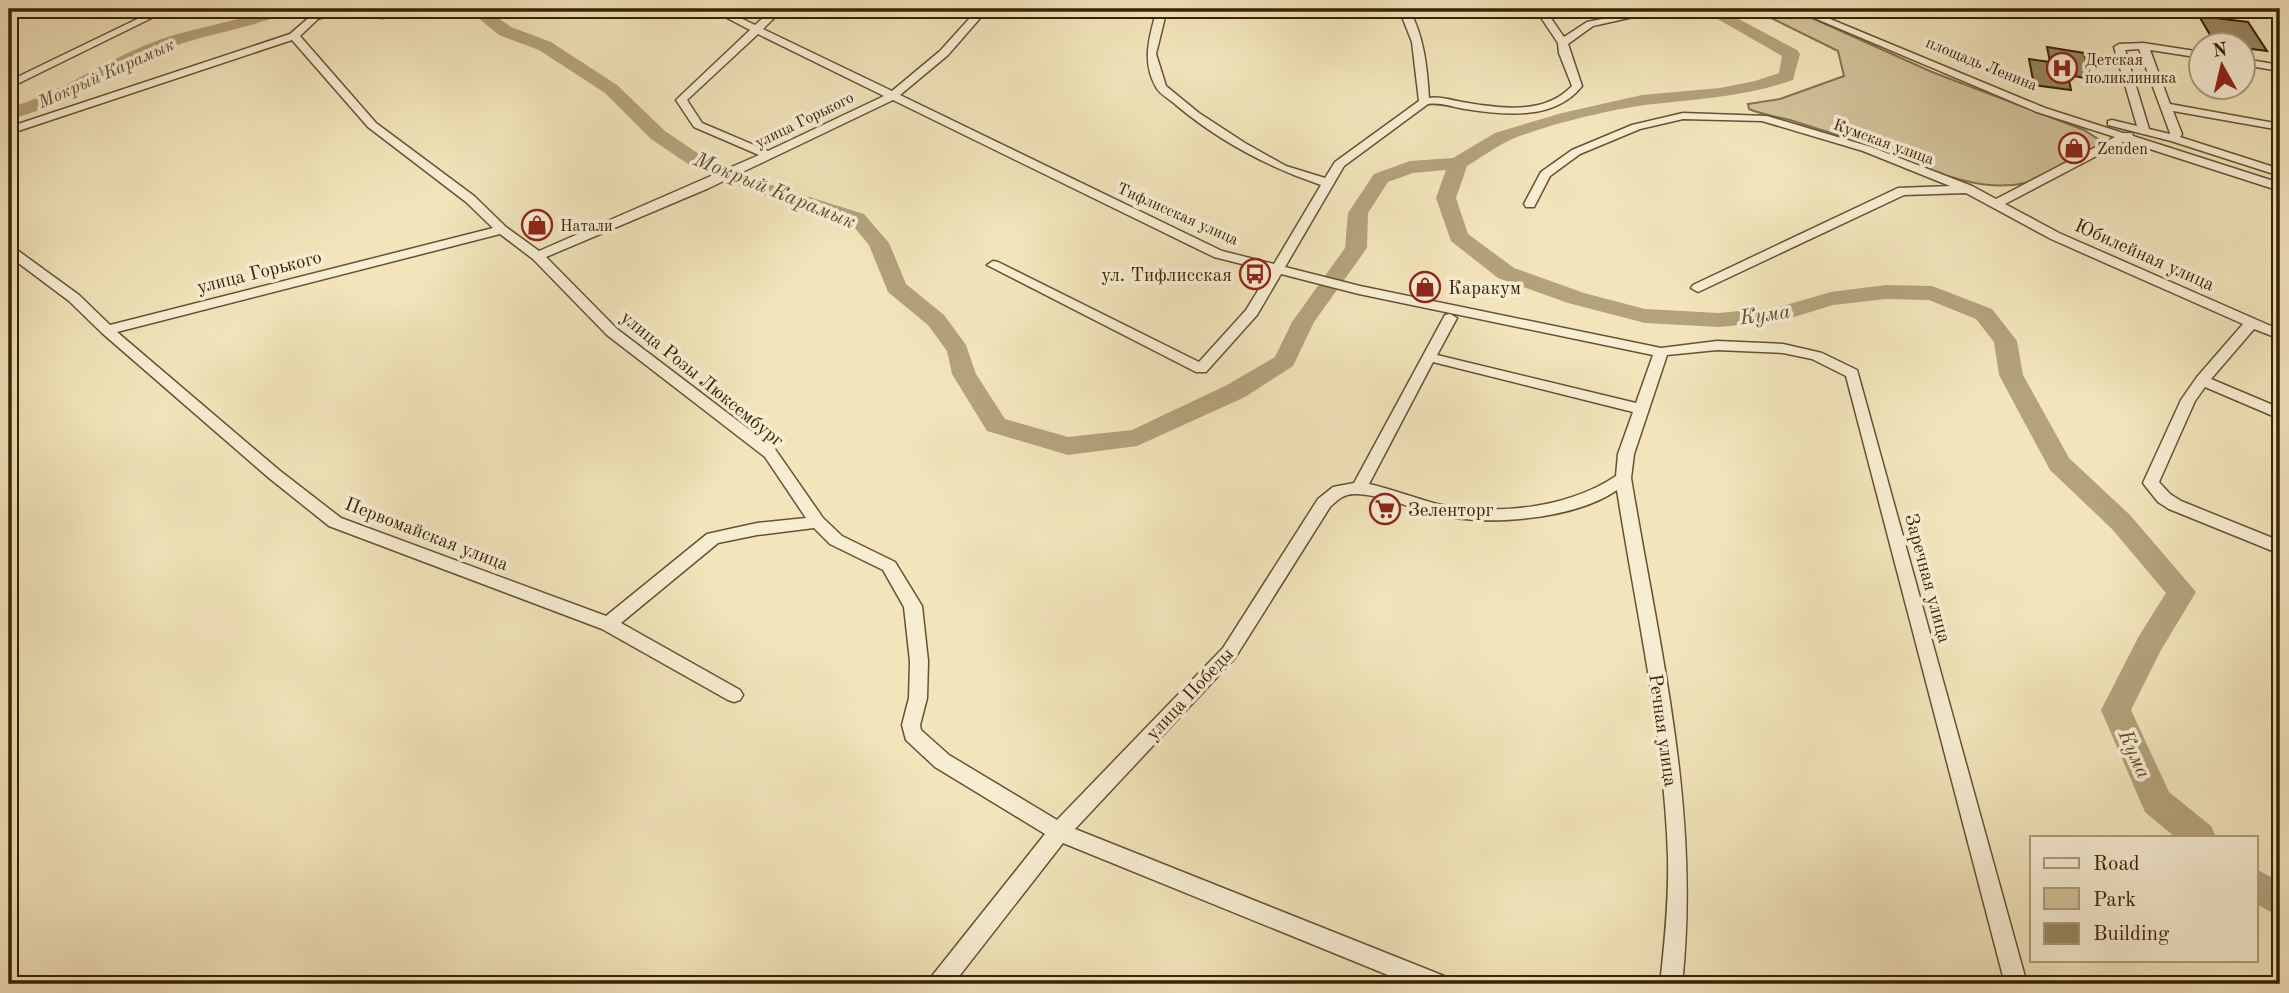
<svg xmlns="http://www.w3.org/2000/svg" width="2289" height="993" font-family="'Old Standard TT',serif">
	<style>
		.green { fill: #d3c39c; stroke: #86724f; stroke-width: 2 }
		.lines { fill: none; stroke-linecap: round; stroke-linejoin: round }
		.river { fill: #b3a27c; fill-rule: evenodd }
		.building { fill: #998762; stroke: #392202; stroke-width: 2 }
		.minor-casing { stroke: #675230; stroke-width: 3 }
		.minor { fill: #f7edd3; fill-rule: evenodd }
		.labels { text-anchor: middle; stroke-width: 7; stroke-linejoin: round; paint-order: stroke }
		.far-poi-label { font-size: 16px; fill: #392202; stroke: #f7edd3; text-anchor: start }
		.far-street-label { font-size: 16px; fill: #392202; stroke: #f7edd3 }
		.far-water-label { font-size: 18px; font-style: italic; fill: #644f2d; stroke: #f7edd3 }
		.street-label { font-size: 19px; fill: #392202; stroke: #f7edd3 }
		.poi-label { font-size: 19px; fill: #392202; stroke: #f7edd3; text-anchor: start }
		.water-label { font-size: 21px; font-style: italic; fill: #644f2d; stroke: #f7edd3 }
	</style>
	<rect width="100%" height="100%" fill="#f2e4bb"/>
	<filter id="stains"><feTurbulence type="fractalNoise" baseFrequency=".00286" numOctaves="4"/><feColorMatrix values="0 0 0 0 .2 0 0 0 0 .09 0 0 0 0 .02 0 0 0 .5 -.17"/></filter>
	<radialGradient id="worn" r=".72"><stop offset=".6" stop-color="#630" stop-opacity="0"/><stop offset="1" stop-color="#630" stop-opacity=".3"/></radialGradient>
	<!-- green -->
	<path class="green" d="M1753,9h39l140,63 152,58 17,11 -5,6c-22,12 -47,31 -71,36 -57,13 -117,-26 -169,-42 -22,-7 -44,-14 -66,-21 -15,-4 -27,-5 -41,-11l-1,-5 32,-5 64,-23 -6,-25z"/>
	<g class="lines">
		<!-- river -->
		<g class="river">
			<path d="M270,9h22l-2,3c-42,17 -88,22 -129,39 -52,20 -97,56 -152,68v-11c48,-14 90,-44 137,-63 40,-17 84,-21 124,-36z"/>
			<path d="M467,9h18l26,18 40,15 66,43 48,46 40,27 66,27 93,29 25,29 17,41 38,31 22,30 10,29 29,45 63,18 64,-7 95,-45 48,-28 17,-35 53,-74 3,-35 26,-39 36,-13 43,-3 42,-25 67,-20 80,-18 78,-7 35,-7 24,-8 3,-17 -82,-47h20l77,41 3,4 -7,26c-49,17 -97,19 -149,25 -35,5 -103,21 -136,36 -14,7 -28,17 -41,25l-11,32 12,36 46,34 70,25 61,16 74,4 60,-6 52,-15 55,-7 46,1 60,23 25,32 6,34 46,83 61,57 66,77 -35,58 -30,60 38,82 42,34 5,11h-41l-30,-25 -44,-102 38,-74 27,-43 -54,-64 -62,-59 -51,-95 -5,-33 -18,-23 -47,-19 -43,-1 -53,6 -52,16 -62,6 -74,-4 -77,-20 -70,-25 -47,-37 -15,-43 10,-28 -33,3 -25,9 -20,31 -1,35 -53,74 -21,44 -48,31 -108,49 -69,9 -81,-24 -35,-57 -5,-23 -19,-26 -40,-33 -19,-47 -19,-23 -93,-29 -66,-27 -40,-27 -46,-46 -66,-43 -40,-15z"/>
			<polygon points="2256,869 2280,882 2280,917 2256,904"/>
		</g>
	</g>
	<!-- building -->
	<g class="building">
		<polygon points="2199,16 2248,22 2267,51 2244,48 2244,46 2216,45"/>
		<polygon points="2047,47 2084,53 2091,79 2068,75 2071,90 2034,85 2029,59 2050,62"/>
	</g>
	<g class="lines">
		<!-- minor casing -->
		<g class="minor-casing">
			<g id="minor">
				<polygon points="158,9 170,9 9,88 9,81"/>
				<path d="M329,9h13l-24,10 -18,17 76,87 98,73 32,31 33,24 220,-96 -65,-28 -18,-27 74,-70 -40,-21h12l33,16 18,-16h10l-20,20 129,62 48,-40 38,-42h10l-40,46 -48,40 322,156 52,13 47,-79c-53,-18 -102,-44 -145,-80 -6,-6 -17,-11 -20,-18 -15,-26 -6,-52 1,-78h10l-11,45 10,32 33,27 46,30 41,23 39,12 10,-16 84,-61 -7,-59 -13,-33h10c15,28 18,57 20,89 11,-2 22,2 33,4 36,6 82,14 110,-16l-13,-33 -1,-10 -18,-27 2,-2h6l16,23 23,-15 55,-11v4l-49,11 -25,18 14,42c-28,35 -77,29 -117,23 -12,-2 -26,-7 -37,-5l-84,62 -59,101 75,19 301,62 56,-7 66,3 39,9 35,17 170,614h-22l-159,-608 -34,-17 -29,-6 -66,-3 -50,5 -33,99 -3,24c28,169 70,333 51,506h-22c5,-43 9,-85 8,-128 -4,-123 -32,-245 -51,-366 -43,30 -132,37 -182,24 -26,-6 -51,-19 -78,-20 -12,-1 -19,5 -27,13l-95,151 -160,171 369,147 3,8h-37l-347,-141 -110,141h-24l3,-8 113,-142 -110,-67 -29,-27 -4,-15 7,-27 1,-37 -6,-54 -21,-37 -53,-26 -16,-16 -57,7 -39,8 -97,80 119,67 3,5 -3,5 -6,2 -6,-2 -126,-71 -273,-103 -60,-48 -167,-145 -33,-32 -60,-45v-10l4,1 66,48 31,30 383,-97 -27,-26 -98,-75 -76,-87 -283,94v-7l281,-93 22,-19zM758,34l126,62 -116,55 -66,-28 -15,-23zM893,100l321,157 56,14 -24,39 -47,52 -201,-100 -5,-1 -6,4 209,107h10l51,-57 24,-41 78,20 294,61 -17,48 -199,-48 20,-37 -7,-4 -5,1 -91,168 -21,4 -15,12 -95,149 -166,172 -108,-65 -28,-25 -1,-5 7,-27 1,-37 -6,-55 -27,-44 -53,-26 -19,-18 -48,-69 -158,-120 -71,-72 163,-69zM500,234l33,25 74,76 158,122 41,61 -49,5 -50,11 -101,82 -265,-98 -62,-48 -162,-138zM1433,362l200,50 -15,42 -2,22c-49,33 -122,40 -179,28 -23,-6 -45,-15 -68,-20z"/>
				<polygon points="369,9 380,9 390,16 382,18"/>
				<polygon points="1793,9 1806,9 2045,108 2123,133 2132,133 2133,136 2280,183 2280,191 2125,141 2005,204 2059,233 2280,330 2280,339 2254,329 2211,379 2280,408 2280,419 2205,387 2195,401 2159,482 2170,494 2181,501 2280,541 2280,554 2169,509 2158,502 2143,483 2181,400 2197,377 2243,324 2051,239 1966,193 1904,195 1698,292 1691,288 1693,285 1898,188 1950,186 1863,151 1762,121 1683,119 1640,129 1580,154 1550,176 1534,207 1526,207 1524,204 1541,172 1572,150 1632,125 1683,113 1767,116 1871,147 1972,186 1996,199 2115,137 2037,112"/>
				<path d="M2089,9h25c-6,5 -19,5 -25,0z"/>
				<path d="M2143,43l59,9v6l-52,-8 20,54 110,20v6l-107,-19 9,23 -2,3 100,32v7l-109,-35 -63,-16v-4l4,-1 25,6 -23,-79 5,-3zM2139,49l31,84v1l-21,-5 -24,-79z"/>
				<polygon points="2244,59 2280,65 2280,71 2244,65"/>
			</g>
		</g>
		<!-- minor -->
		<use href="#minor" class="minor"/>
	</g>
	<!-- icons -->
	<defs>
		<g id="hospital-ring" transform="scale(1.575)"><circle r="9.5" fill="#f7edd3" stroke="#8f2418" stroke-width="1.5"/><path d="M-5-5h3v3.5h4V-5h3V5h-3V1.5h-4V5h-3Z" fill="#8f2418"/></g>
		<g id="shop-ring" transform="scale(1.575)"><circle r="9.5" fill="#f7edd3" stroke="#8f2418" stroke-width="1.5"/><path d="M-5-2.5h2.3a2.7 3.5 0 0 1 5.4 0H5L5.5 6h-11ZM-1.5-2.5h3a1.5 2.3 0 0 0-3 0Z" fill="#8f2418"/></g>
		<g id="bus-ring" transform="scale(1.575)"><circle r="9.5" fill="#f7edd3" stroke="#8f2418" stroke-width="1.5"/><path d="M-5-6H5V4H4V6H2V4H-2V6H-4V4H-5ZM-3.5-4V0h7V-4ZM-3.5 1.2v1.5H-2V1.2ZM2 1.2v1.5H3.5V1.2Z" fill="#8f2418"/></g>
		<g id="supermarket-ring" transform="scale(1.575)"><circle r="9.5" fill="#f7edd3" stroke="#8f2418" stroke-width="1.5"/><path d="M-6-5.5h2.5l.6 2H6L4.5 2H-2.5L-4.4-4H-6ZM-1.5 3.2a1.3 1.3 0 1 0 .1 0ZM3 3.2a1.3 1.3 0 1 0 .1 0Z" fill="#8f2418"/></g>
	</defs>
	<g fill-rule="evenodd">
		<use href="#hospital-ring" x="2062" y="68"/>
		<use href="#shop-ring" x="2074" y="148"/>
		<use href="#shop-ring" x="537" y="225"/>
		<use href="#bus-ring" x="1255" y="274"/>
		<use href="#shop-ring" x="1425" y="287"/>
		<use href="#supermarket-ring" x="1385" y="509"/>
	</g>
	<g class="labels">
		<!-- far-poi labels -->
		<g class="far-poi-label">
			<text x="2085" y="65">Детская<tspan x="2085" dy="18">поликлиника</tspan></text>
			<text x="2097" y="154">Zenden</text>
			<text x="560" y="231">Натали</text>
		</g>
		<!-- far-street labels -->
		<g class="far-street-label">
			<text transform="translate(1982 63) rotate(22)" y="6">площадь Ленина</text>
			<text transform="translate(804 119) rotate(-26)" y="6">улица Горького</text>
			<text transform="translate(1884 141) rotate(20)" y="6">Кумская улица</text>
			<text transform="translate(1178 213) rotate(24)" y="6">Тифлисская улица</text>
		</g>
		<!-- far-water labels -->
		<g class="far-water-label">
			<text transform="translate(106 73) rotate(-24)" y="6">Мокрый Карамык</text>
		</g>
		<!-- street labels -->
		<g class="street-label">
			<text transform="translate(2145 254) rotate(24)" y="7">Юбилейная улица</text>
			<text transform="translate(259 271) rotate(-14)" y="7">улица Горького</text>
			<text transform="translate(703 378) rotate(39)" y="7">улица Розы Люксембург</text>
			<text transform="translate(427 533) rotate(21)" y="7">Первомайская улица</text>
			<text transform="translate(1929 578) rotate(75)" y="7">Заречная улица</text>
			<text transform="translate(1189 693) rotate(-47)" y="7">улица Победы</text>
			<text transform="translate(1664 730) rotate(82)" y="7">Речная улица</text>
		</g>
		<!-- poi labels -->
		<g class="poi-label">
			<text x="1232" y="281" text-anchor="end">ул. Тифлисская</text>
			<text x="1448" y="294">Каракум</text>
			<text x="1408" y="516">Зеленторг</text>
		</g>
		<!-- water labels -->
		<g class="water-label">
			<text transform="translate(775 190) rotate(22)" y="7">Мокрый Карамык</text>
			<text transform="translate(1765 314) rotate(-8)" y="7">Кума</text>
			<text transform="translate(2135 754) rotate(66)" y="7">Кума</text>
		</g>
	</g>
	<!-- margin -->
	<rect width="2289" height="993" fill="none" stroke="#f2e4bb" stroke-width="35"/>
	<rect x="10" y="10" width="2268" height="972" fill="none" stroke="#392202" stroke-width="3.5"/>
	<rect x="18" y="18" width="2254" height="958" fill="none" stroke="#392202" stroke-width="2"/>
	<!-- legend -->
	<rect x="2030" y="836" width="228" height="126" fill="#f7edd3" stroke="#ab9c7f" stroke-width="2"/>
	<rect x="2044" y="858" width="35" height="10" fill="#f7edd3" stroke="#ab9c7f" stroke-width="2"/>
	<text x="2093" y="870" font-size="21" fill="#392202">Road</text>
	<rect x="2044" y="888" width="35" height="21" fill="#d3c39c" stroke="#ab9c7f" stroke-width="2"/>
	<text x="2093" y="906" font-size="21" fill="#392202">Park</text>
	<rect x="2044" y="923" width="35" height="21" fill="#998762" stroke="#ab9c7f" stroke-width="2"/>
	<text x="2093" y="940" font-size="21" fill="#392202">Building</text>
	<!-- north arrow -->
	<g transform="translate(2222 66) rotate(352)"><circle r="33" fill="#f7edd3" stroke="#ab9c7f" stroke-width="2"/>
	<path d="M0-5L12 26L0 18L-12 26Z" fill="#8f2418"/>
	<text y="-10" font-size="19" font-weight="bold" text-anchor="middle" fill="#392202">N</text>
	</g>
	<rect width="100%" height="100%" filter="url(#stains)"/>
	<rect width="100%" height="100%" fill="url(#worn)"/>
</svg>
